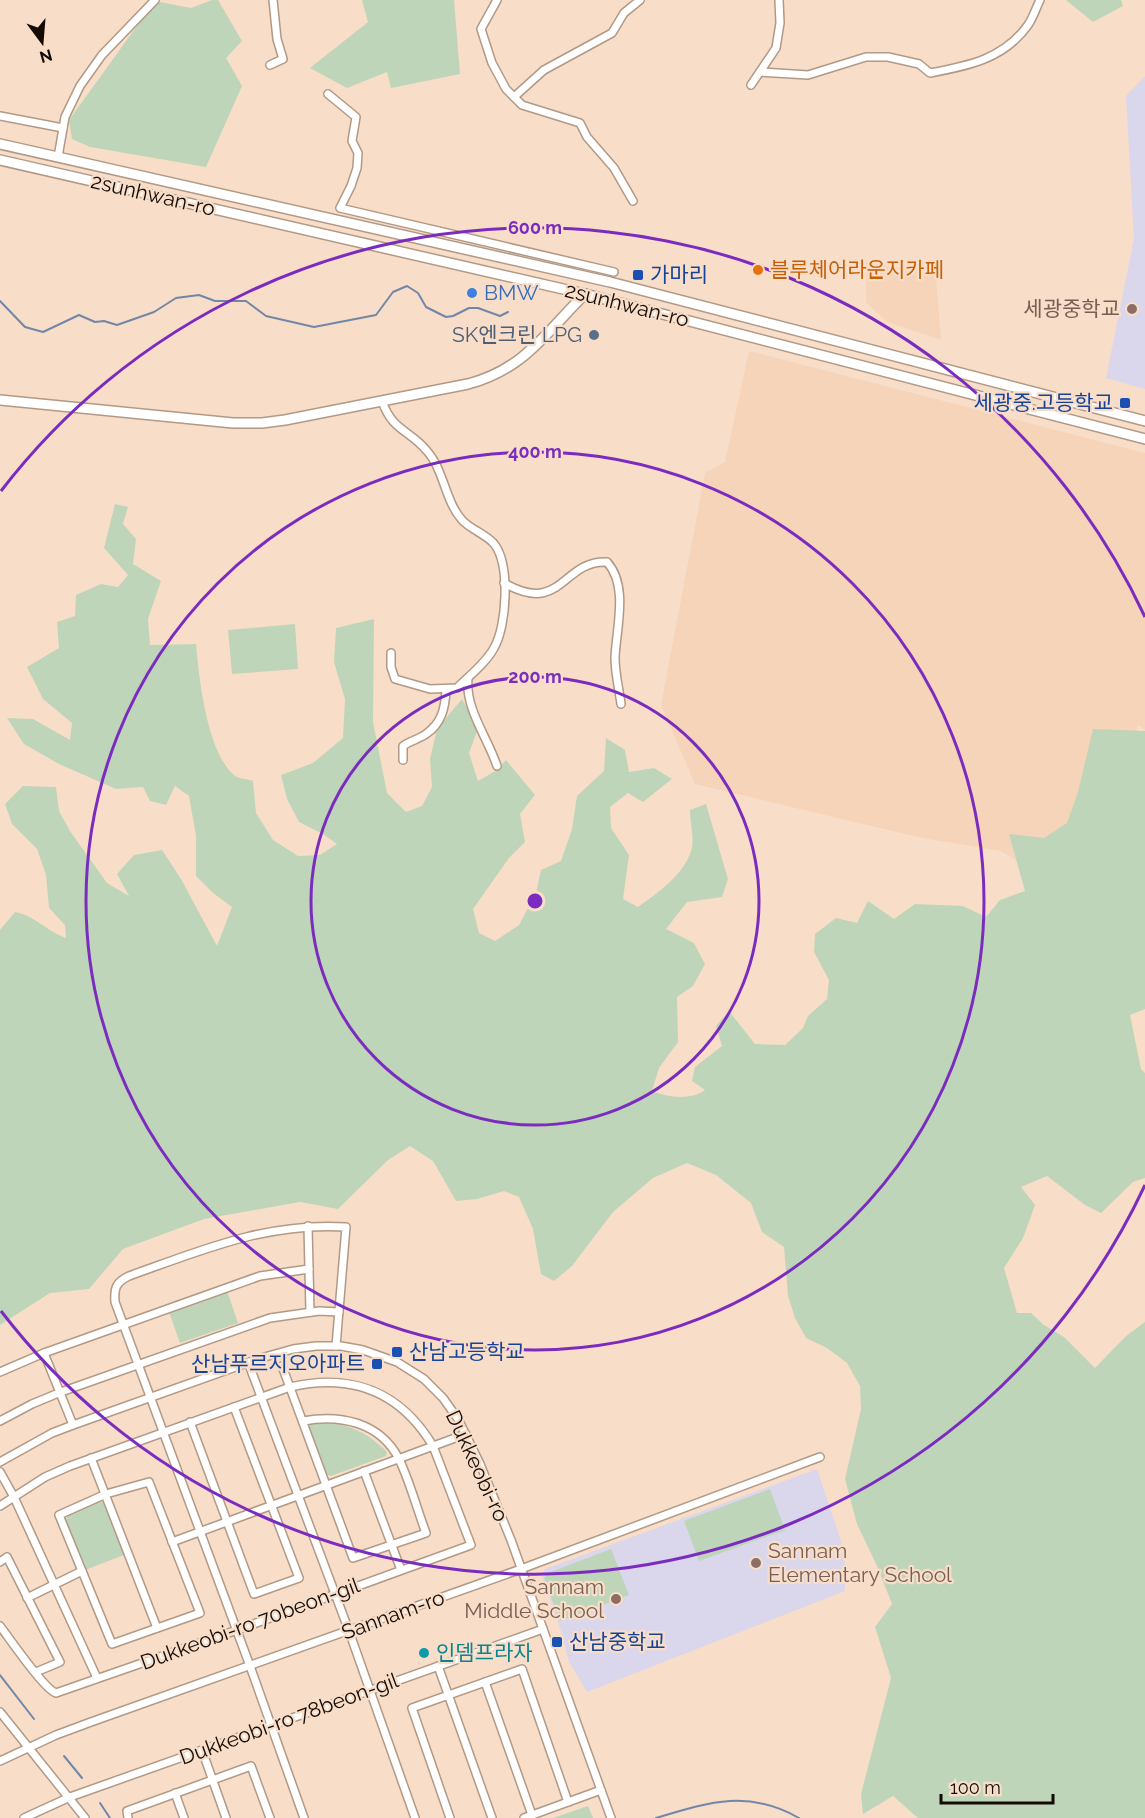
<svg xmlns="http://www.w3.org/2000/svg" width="1145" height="1818" font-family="Raleway,'Noto Sans KR',sans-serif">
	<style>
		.built { fill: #f5d4ba }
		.education { fill: #dad6ec }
		.green { fill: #bfd5b9 }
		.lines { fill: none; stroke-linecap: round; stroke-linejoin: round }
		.stream { stroke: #7287a8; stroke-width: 2 }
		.street-casing { stroke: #b29985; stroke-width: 10 }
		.secondary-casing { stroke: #b29985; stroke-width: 12 }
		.street { stroke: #fff; stroke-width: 7 }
		.secondary { stroke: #fff; stroke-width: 9 }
		.ring { fill: none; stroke: #7b2cbf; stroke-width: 3 }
		.food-dot { fill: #e8710a; stroke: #f8dec9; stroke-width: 2 }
		.transit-dot { fill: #1a4fb4; stroke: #f8dec9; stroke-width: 2 }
		.shop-dot { fill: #3f7fe0; stroke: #f8dec9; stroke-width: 2 }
		.education-dot { fill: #8d6e63; stroke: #f8dec9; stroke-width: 2 }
		.service-dot { fill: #5c6f8a; stroke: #f8dec9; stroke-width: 2 }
		.culture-dot { fill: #0f9aa8; stroke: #f8dec9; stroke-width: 2 }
		.labels { text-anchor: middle; stroke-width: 4.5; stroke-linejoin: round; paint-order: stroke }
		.street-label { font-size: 21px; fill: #140b05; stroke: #f8dec9 }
		.food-label { font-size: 21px; fill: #c56008; stroke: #f8dec9; text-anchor: start }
		.transit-label { font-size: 21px; fill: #164399; stroke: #f8dec9; text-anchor: start }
		.shop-label { font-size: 21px; fill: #366cbe; stroke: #f8dec9; text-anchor: start }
		.education-label { font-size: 21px; fill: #785e54; stroke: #f8dec9; text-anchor: end }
		.service-label { font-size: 21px; fill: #4e5e75; stroke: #f8dec9; text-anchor: end }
		.culture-label { font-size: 21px; fill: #0d838f; stroke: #f8dec9; text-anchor: start }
		.centre { fill: #7b2cbf; stroke: #f8dec9; stroke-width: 3 }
		.ring-label { font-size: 18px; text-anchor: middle; font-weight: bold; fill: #7b2cbf; stroke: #f8dec9; stroke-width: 4.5; stroke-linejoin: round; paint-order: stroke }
	</style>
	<rect width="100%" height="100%" fill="#f8dec9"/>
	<!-- built -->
	<g class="built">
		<polygon points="866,261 936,276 941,340 887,322 866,302"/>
		<polygon points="749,351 1145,453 1145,730 1138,725 1126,764 1083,837 1041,876 1001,851 922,838 695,784 661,705 705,473 725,462"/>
	</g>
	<!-- education -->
	<g class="education">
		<polygon points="1145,76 1145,389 1106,378 1134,239 1126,96"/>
		<polygon points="817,1469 845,1553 845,1591 587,1692 569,1662 561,1631 542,1576 545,1569"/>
	</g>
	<!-- green -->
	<g class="green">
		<polygon points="212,0 218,0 242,41 226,58 242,86 206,167 90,147 72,139 69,120 155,1 191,8"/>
		<polygon points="362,0 454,0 460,74 391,88 387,72 347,88 310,68 368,22"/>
		<polygon points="1066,0 1121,0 1123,6 1093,22"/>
		<path d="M115,504l13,3 -5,17 13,15 -3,25 28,17 -13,38 2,26 46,-1c3,35 11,109 39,132 5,3 13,3 18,5l3,32 17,27 25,16 22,-1 17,-11 -14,-10 -24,-12 -12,-23 -6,-24 32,-12 30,-25 2,-39 -11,-37 2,-34 38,-9 -1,103 14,71 19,19 16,-6 10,-19 -2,-28 7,-30 25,-30 16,30 -9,24 9,28 19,-11 9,-10 29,35 -15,19 5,28 -16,16 -36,51 6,24 16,8 24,-16 17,-32 5,-23 20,-9 11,-32 5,-33 27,-25 2,-33 19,12 4,22 25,-4 18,11 -29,23 -15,-9 -18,14 1,21 18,27 -6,44 15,8c20,-14 47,-33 54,-59 2,-10 -2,-26 -2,-38l16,-6 22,75 -6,18 -35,5 -21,27 28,14 11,21 -12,22 -16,11 1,45 -19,26 -7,23c15,6 38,10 53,-1l-13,-9 3,-14 27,-21 -6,-20 13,-15 26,33 30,1 18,-17 5,-12 19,-17 2,-19 -15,-28 1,-18 21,-16 21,5 11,-22 26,18 21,-15 48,2 23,11 14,-17 25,-9 -16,-57 35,4 23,-15 11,-31 15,-63 52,2v278l-15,6 11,54 4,4v105l-12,4 -32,31 -16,-8 -38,-29 -26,11 14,18 -12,33 -19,30 13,45h14l13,12 20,12 31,31 31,-32 19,-14v496h-227l-25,-22 -30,18 -2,-20 30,-116 -16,-51 17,-23 -15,-38 -20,-42 -12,-45 16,-70 -1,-23 -13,-23 -20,-15 -21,-10 -11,-20 -7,-22 -4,-49 -22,-15 -11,-29 -35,-28 -29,-12 -34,15 -40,34 -41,54 -18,15 -13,-7 -8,-45 -14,-32 -15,-6 -27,8 -21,2 -23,-40 -23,-15 -22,14 -50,49 -38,-7 -96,17 -81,30 -34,40 -39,4 -50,32v-395l15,-18c21,4 31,19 51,26l-1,-13 -16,-17 -3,-33 -9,-26 -25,-25 -7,-20 18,-18 33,1 3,24 11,20 37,52 22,13 -12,-22 17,-19 28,-5 19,29 36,67 15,-39 -19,-14 -17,-17v-40l-7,-40 -14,-10 -9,19 -16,-4 -7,-14 -27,2 -57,-25 -35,-20 -17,-26 26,1 37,21 2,-17 -29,-24 -16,-32 32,-19 -2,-26 18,-6 1,-21 25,-11 17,3 10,-12 -24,-27z"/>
		<polygon points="295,624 298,669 232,674 228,630"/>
		<polygon points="227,1291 238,1323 180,1343 169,1312"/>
		<path d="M317,1421c30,3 48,9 70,31l-1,4 -55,20 -6,-2 -16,-46 2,-4z"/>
		<polygon points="770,1489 785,1530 699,1561 684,1521"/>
		<polygon points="98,1499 107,1506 124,1555 85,1570 65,1523 69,1512"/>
		<polygon points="611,1549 629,1595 560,1621 544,1578 548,1573"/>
		<polygon points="588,1806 593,1818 553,1818"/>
	</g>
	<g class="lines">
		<!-- stream -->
		<g class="stream">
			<polyline points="0,301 25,327 43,332 79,315 95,322 104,321 117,325 154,312 176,298 199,295 215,301 246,301 266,316 314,327 376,315 393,292 407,286 418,293 426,307 446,317 453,316 469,308 478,308 500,316 508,312"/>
			<polyline points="0,1675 34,1719"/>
			<polyline points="64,1756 82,1778"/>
			<polyline points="100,1803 110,1818"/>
			<path d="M656,1818c53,-16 92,-29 143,0"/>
		</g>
		<!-- street casing -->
		<g class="street-casing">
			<g id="street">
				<polyline points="497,0 481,29 492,63 506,89 522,105 580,123 587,137 614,168 633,201"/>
				<polyline points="270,65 283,59 277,39 273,0"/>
				<path d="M760,72l48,3 58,-18h22l31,7 11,9c38,-7 74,-14 98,-48 5,-7 8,-17 12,-25"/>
				<polyline points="751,85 776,48 780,23 779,0"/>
				<polyline points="328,94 356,117 352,141 358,153 357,168 351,186 340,208 614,272"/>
				<polyline points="514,97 544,70 612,33 624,13 640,0"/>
				<polyline points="0,116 63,128"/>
				<polyline points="58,157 65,117 80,86 102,55 155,0"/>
				<path d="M382,401c11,31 27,28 45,50 17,19 18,50 35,69 9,10 26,15 33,25 15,21 12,81 -1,103 -8,15 -25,28 -37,40l-27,1 -35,-10 -4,-12v-14"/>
				<path d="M504,583c58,33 58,-23 103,-21 22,24 9,67 8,96 0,15 4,31 6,46"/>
				<path d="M468,678c-3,31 19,58 29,88"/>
				<path d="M403,760v-14c7,-5 16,-7 23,-12 16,-11 19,-26 20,-44"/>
				<polyline points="308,1226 310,1312"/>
				<polyline points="44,1353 260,1276 309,1269"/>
				<polyline points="248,1362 349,1631 415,1818"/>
				<path d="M282,1366l71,192 73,-25c-9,-24 -16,-51 -27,-74 -19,-37 -59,-45 -96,-38"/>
				<polyline points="0,1372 44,1353 73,1425"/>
				<polyline points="0,1421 32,1404 61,1392 270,1318 319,1311 339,1312"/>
				<polyline points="190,1422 254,1594 299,1578 234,1407"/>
				<polyline points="91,1458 157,1628"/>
				<polyline points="0,1462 52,1433 73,1425 261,1358 293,1349 316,1346 341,1346 363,1350 397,1362 424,1379 443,1398 458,1419 480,1464 511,1540 611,1818"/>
				<polyline points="364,1471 401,1570"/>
				<polyline points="0,1472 14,1497 97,1678"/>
				<polygon points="149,1482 200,1613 112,1644 59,1515 106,1494"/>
				<path d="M0,1506l45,-29 25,-11 220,-79c61,-14 110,4 143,59l38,99 -234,85 -181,63c-12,-4 -46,-54 -56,-67"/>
				<polyline points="172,1542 466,1434"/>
				<polyline points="0,1562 7,1557 60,1662 36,1672"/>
				<polyline points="27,1598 82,1571"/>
				<polyline points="438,1666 492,1818"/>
				<polyline points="485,1682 532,1815"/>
				<polyline points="0,1712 85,1818"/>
				<polyline points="202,1750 226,1818"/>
				<polyline points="0,1761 56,1735 91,1722 521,1569 820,1457"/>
				<polyline points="175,1793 184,1818"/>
				<polyline points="24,1818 70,1797 543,1629"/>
				<polyline points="128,1818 127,1811 251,1766 270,1818"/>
				<path d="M304,1818l-54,-152 -135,-364c-1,-14 1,-20 14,-26 73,-26 138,-54 217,-49l-10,119"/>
				<polyline points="450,1818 412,1708 522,1669 568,1802"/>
				<polyline points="524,1818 601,1790"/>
			</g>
		</g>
		<!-- secondary casing -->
		<g class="secondary-casing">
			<g id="secondary">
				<polyline points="0,144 610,282 1145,421"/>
				<polyline points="0,160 585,294 1145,439"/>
				<path d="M0,400l233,23h29l23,-3 183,-36c57,-15 78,-52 117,-90"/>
			</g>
		</g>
		<!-- street -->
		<use href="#street" class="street"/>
		<!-- secondary -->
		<use href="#secondary" class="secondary"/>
	</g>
	<!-- distance rings -->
	<g class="ring">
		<circle cx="535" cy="901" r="224"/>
		<circle cx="535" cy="901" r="449"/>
		<path d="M1145 1185A673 673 0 0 1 1 1311M1 491A673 673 0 0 1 1145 617"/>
	</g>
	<!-- markers -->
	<circle class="food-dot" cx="758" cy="270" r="6"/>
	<g class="transit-dot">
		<rect x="632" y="269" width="12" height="12" rx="3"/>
		<rect x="1119" y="397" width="12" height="12" rx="3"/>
		<rect x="391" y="1346" width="12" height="12" rx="3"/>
		<rect x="371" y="1358" width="12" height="12" rx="3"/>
		<rect x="551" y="1636" width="12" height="12" rx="3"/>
	</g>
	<circle class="shop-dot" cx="472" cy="293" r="6"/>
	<g class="education-dot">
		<circle cx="1132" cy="309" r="6"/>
		<circle cx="756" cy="1563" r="6"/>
		<circle cx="616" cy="1599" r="6"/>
	</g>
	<circle class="service-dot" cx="594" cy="335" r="6"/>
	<circle class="culture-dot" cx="424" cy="1653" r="6"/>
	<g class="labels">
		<!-- street labels -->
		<g class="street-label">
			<text transform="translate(153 195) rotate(13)" y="7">2sunhwan-ro</text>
			<text transform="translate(627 305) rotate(14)" y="7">2sunhwan-ro</text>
			<text transform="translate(477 1466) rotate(65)" y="7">Dukkeobi-ro</text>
			<text transform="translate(393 1615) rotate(-20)" y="7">Sannam-ro</text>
			<text transform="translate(250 1624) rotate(-20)" y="7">Dukkeobi-ro 70beon-gil</text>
			<text transform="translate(289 1719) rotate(-20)" y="7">Dukkeobi-ro 78beon-gil</text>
		</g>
		<!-- food labels -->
		<g class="food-label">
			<text x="770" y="277">블루체어라운지카페</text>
		</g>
		<!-- transit labels -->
		<g class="transit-label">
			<text x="650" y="282">가마리</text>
			<text x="1113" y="410" text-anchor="end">세광중.고등학교</text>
			<text x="409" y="1359">산남고등학교</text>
			<text x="365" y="1371" text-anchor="end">산남푸르지오아파트</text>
			<text x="569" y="1649">산남중학교</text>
		</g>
		<!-- shop labels -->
		<g class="shop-label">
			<text x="484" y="300">BMW</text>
		</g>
		<!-- education labels -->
		<g class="education-label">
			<text x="1120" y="316">세광중학교</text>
			<text x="768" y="1558" text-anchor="start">Sannam<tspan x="768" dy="24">Elementary School</tspan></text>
			<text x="604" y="1594">Sannam<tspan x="604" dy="24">Middle School</tspan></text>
		</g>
		<!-- service labels -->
		<g class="service-label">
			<text x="582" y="342">SK엔크린 LPG</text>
		</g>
		<!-- culture labels -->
		<g class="culture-label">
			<text x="436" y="1660">인뎀프라자</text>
		</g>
	</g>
	<circle cx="535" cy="901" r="9" class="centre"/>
	<g class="ring-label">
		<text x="535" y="234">600 m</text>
		<text x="535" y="458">400 m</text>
		<text x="535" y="683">200 m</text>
	</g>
	<!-- north arrow -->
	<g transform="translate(42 42) rotate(164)" stroke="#f8dec9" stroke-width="4.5" paint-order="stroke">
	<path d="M0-4.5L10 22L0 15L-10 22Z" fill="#140b05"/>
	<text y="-9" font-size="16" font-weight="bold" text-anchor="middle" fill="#140b05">N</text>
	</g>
	<!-- scale -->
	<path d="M941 1794v9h112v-9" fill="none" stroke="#140b05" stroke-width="3"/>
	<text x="950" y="1794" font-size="18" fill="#140b05" stroke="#f8dec9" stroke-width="4.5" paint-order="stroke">100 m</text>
</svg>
